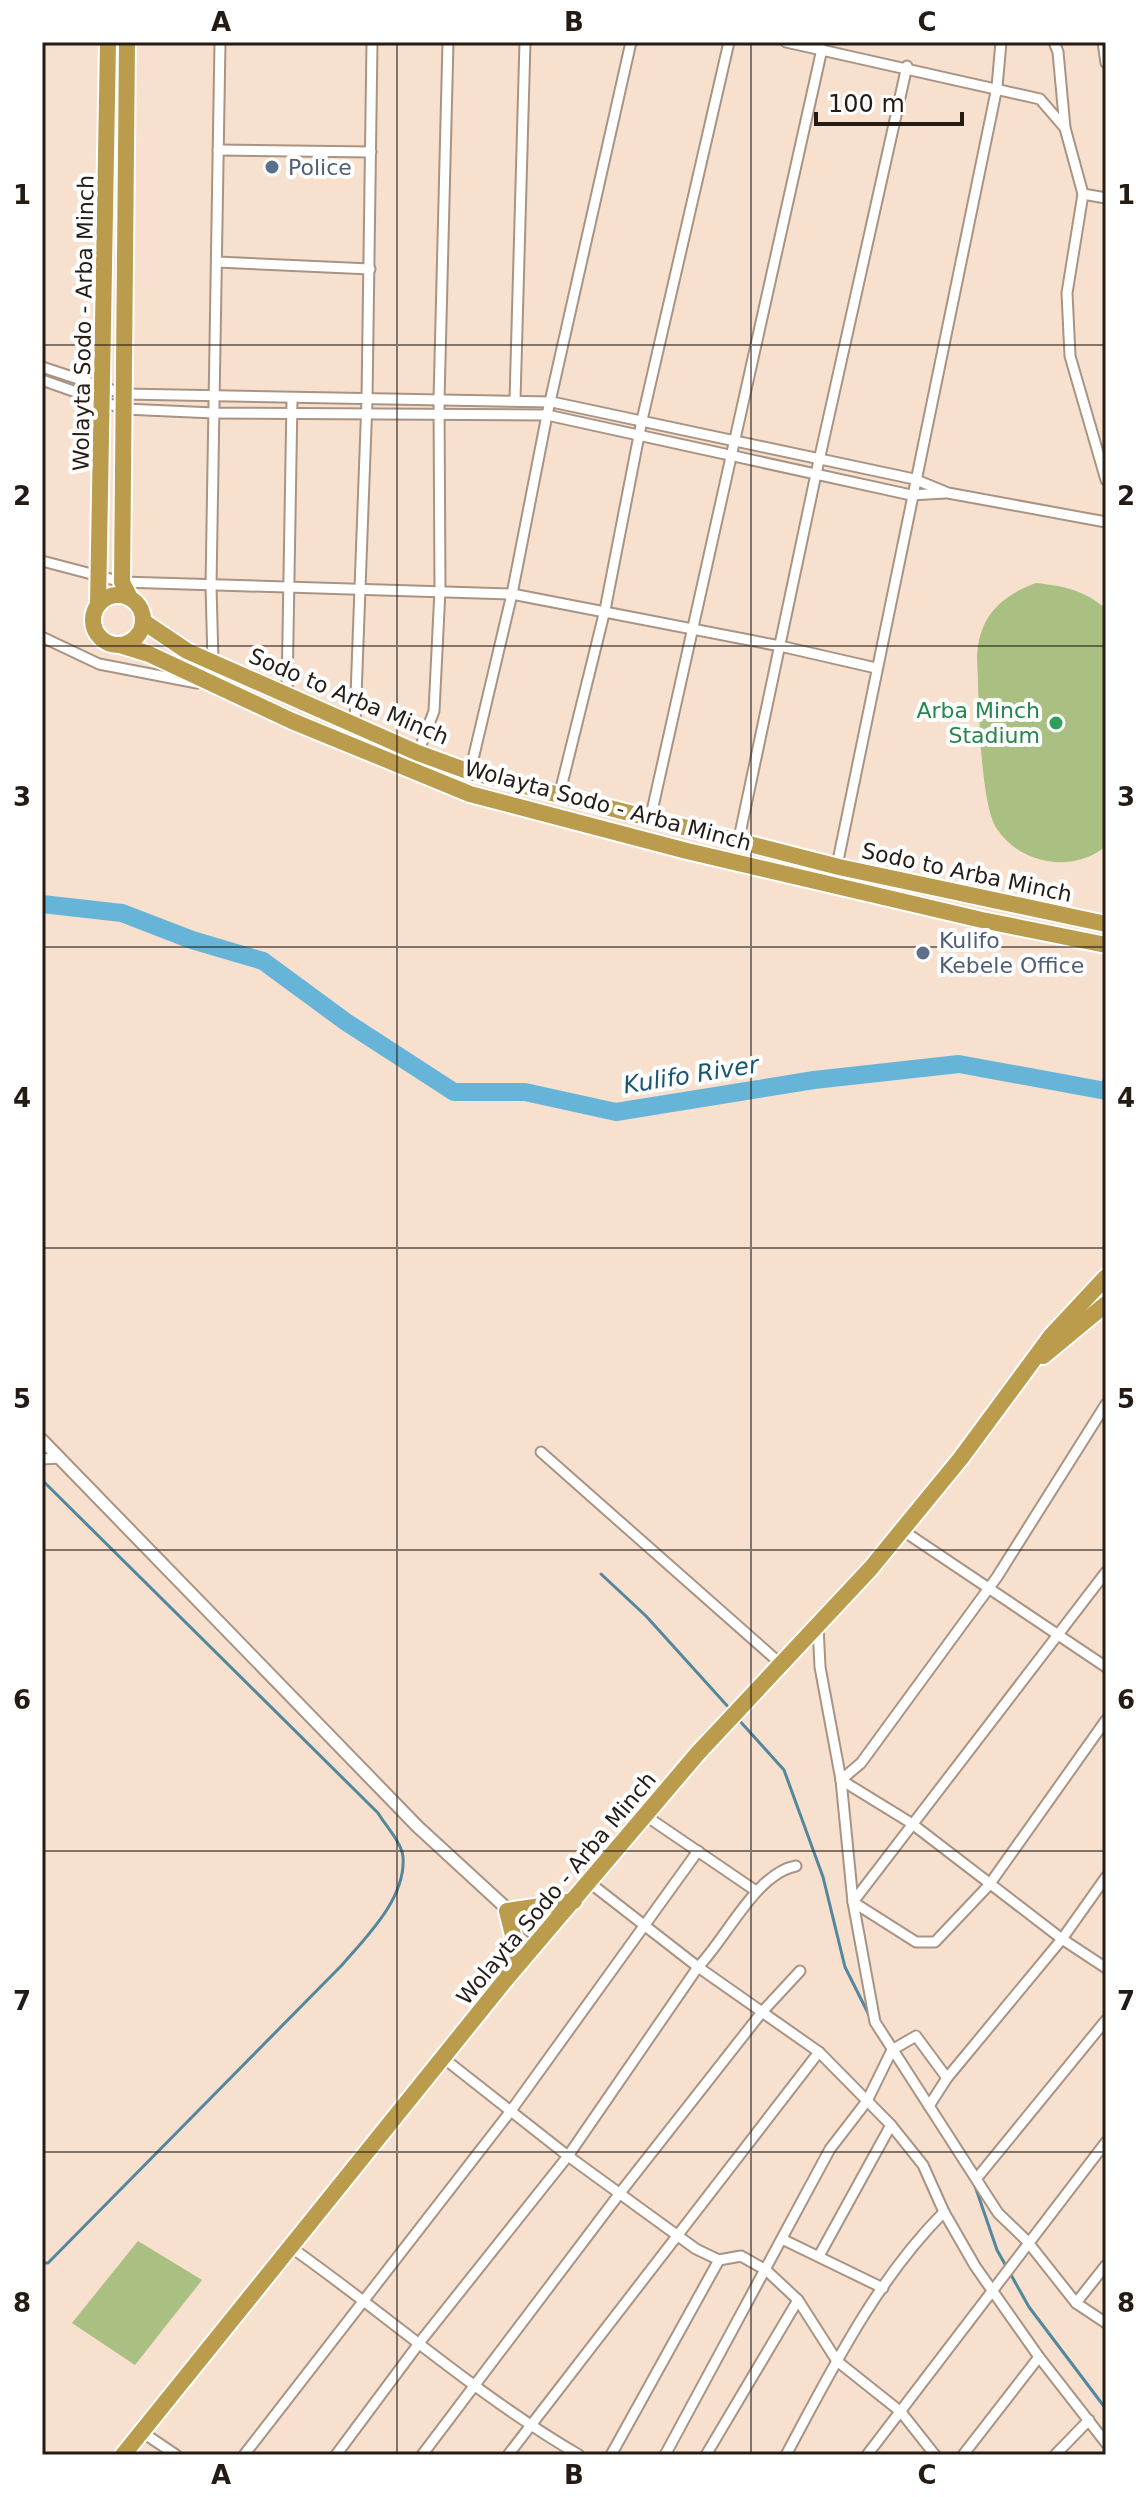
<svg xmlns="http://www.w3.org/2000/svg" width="1148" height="2497" font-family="'DejaVu Sans',sans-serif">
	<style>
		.green { fill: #a9c082 }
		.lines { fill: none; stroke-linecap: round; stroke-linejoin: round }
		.stream { stroke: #52879e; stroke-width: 3 }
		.river { stroke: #66b5d9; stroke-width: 18 }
		.minor-casing { stroke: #a99383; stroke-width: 13 }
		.tertiary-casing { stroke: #a99383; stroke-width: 15 }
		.trunk-casing { stroke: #fff; stroke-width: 20 }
		.minor { stroke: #fff; stroke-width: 9 }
		.tertiary { stroke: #fff; stroke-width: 11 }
		.trunk { stroke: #ba9c4c; stroke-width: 16 }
		.grid { fill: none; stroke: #241b15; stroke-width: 2; stroke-opacity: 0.55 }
		.service-dot { fill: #5c6f8a; stroke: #fff; stroke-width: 3 }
		.leisure-dot { fill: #2e9e5b; stroke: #fff; stroke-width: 3 }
		.labels { text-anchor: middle; stroke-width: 8; stroke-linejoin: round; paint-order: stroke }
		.service-label { font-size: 22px; fill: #4e5e75; stroke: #fff; text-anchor: start }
		.street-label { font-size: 22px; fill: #241b15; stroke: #fff }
		.leisure-label { font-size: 22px; fill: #27864d; stroke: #fff; text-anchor: end }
		.water-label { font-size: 24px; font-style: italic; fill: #185770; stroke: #fff }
		.neatline { fill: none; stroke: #241b15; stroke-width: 3 }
		.grid-label { font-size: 26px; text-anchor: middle; font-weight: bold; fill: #241b15 }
	</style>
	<rect width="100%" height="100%" fill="#f7e0ce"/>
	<!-- green -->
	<g class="green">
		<path d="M1036,583c28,3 48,7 70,26v237c-15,13 -38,19 -58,15 -20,-3 -39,-14 -51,-32 -18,-26 -18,-135 -20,-171 1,-40 23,-62 59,-75z"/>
		<polygon points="138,2241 202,2280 135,2365 72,2323"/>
	</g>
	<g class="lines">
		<!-- stream -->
		<g class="stream">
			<polyline points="1101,1091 1106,1073"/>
			<path d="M42,1480l336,333c7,12 24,30 25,44 3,41 -36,79 -61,108l-294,298h-6"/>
			<polyline points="601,1574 646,1616 731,1710"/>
			<polyline points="738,1719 784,1770 823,1877 845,1967 869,2015"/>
			<polyline points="974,2183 997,2250 1029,2307 1106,2409"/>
		</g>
		<!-- river -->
		<polyline class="river" points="42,904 122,913 192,940 263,961 346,1022 454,1092 525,1092 616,1112 814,1080 959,1064 1106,1091"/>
		<!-- minor casing -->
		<g class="minor-casing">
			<g id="minor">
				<polyline points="786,42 1040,99 1065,128"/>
				<polyline points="1054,42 1058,52 1065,128 1083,194 1067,293 1070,356 1106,480"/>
				<polyline points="1103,42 1106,63"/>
				<polyline points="218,150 371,152"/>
				<polyline points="1083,194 1106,198"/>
				<polyline points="217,262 370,269"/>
				<polyline points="42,367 124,394 552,402 914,479 948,493 1106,522"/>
				<polyline points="42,380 124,409 214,413 547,415 911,495 945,493"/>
				<polyline points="515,400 525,42"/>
				<polyline points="42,561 122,582 512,594 780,646 876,668"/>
				<polyline points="42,637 99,664 197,683"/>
				<polyline points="213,661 211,586 220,42"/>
				<polyline points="287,694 292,399"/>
				<polyline points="355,723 367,400 372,42"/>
				<polyline points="418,753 434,711 440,590 439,400 448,42"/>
				<polyline points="470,772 512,594 547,415 631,42"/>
				<polyline points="559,796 605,610 642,420 729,42"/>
				<polyline points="650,820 822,49"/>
				<polyline points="738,843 816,474 907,66"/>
				<polyline points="833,885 997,87 1001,42"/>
				<polyline points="541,1452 782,1665"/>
				<polyline points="42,1459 60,1458"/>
				<polyline points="902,1530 1106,1667"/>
				<polyline points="818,1626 820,1667 841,1780 853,1902 875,2022 998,2213 1027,2241 1076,2303 1106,2323"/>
				<polyline points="841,1780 861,1763 997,1577 1106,1404"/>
				<polyline points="841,1780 911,1823 1062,1939 1106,1968"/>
				<polyline points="646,1816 756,1891"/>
				<polyline points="590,1883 698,1967 819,2052 891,2125"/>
				<polyline points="853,1902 1106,1572"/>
				<polyline points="853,1902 916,1942 935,1942 989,1885 1106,1720"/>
				<polyline points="442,2057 568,2156 696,2249 719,2260 741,2256 766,2270 798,2300 837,2361 901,2412 935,2455"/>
				<polyline points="929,2106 947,2078 1062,1939 1106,1877"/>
				<polyline points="977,2178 1106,2020"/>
				<polyline points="944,2212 975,2266 1039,2357 1106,2443"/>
				<polyline points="784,2240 883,2288"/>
				<path d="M289,2246c97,68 187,149 290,209"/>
				<polyline points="1076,2303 1106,2265"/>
				<polyline points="142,2432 176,2455"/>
				<polyline points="244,2455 510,2112 698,1851"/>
				<path d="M336,2455l84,-113 148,-186 130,-189c28,-28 58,-94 98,-101"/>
				<polyline points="422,2455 620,2193 762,2012 800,1971"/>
				<polyline points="508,2455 819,2052"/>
				<polyline points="611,2455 719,2260"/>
				<polyline points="665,2455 830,2149 867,2101 892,2050 916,2036 947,2078"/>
				<polyline points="706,2455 798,2300"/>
				<path d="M786,2455c45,-84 90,-175 158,-243l-21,-47 -32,-40 -71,129"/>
				<polyline points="867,2455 1106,2142"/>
				<polyline points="963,2455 1039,2357"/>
				<polyline points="1055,2455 1089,2420"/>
			</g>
		</g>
		<!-- tertiary casing -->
		<g class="tertiary-casing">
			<polyline id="tertiary" points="42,1440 418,1827 541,1940"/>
		</g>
		<!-- trunk casing -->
		<g class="trunk-casing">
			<g id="trunk">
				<polyline points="127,42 122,582 130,598"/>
				<circle cx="118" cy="620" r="25"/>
				<polyline points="98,605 108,42"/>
				<polyline points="144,622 187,651 418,753 470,772 839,867 1106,924"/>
				<polyline points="120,645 149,654 292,721 470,794 687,851 982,920 1106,945"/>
				<polyline points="1043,1356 1106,1304"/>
				<polyline points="508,1973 513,1935 507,1911 574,1901"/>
				<polyline points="123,2455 506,1979 698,1753 871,1568 961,1458 1051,1336 1106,1277"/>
			</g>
		</g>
		<!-- minor -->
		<use href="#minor" class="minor"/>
		<!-- tertiary -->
		<use href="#tertiary" class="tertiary"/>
		<!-- trunk -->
		<use href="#trunk" class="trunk"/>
	</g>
	<!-- grid -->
	<path class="grid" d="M397,42v2413M751,42v2413M42,345h1064M42,646h1064M42,947h1064M42,1248h1064M42,1550h1064M42,1851h1064M42,2152h1064"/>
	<!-- markers -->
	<g class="service-dot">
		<circle cx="272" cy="167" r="8"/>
		<circle cx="923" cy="953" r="8"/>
	</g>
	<circle class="leisure-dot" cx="1056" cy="723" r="8"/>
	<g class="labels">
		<!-- service labels -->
		<g class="service-label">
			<text x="288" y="175">Police</text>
			<text x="939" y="948">Kulifo<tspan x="939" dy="25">Kebele Office</tspan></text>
		</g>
		<!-- street labels -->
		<g class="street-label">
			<text transform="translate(83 323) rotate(-89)" y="8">Wolayta Sodo - Arba Minch</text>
			<text transform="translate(349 696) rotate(23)" y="8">Sodo to Arba Minch</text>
			<text transform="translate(608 805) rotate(15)" y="8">Wolayta Sodo - Arba Minch</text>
			<text transform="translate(967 872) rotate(12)" y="8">Sodo to Arba Minch</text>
			<text transform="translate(556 1888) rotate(-50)" y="8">Wolayta Sodo - Arba Minch</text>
		</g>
		<!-- leisure labels -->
		<g class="leisure-label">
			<text x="1040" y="718">Arba Minch<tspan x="1040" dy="25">Stadium</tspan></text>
		</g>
		<!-- water labels -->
		<g class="water-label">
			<text transform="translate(691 1075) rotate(-9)" y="8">Kulifo River</text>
		</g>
	</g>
	<!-- border -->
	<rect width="1148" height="2497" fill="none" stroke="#ffffff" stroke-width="88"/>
	<!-- scale -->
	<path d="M816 112v12h146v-12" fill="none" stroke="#241b15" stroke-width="4"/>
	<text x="828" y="112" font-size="24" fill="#241b15" stroke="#ffffff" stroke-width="6" paint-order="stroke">100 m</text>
	<rect x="44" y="44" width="1060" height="2409" class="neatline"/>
	<g class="grid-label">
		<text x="221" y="31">A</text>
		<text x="574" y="31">B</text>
		<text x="927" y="31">C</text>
		<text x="22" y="204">1</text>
		<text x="1126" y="204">1</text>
		<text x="22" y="505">2</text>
		<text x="1126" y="505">2</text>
		<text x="22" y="806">3</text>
		<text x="1126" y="806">3</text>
		<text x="22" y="1107">4</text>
		<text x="1126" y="1107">4</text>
		<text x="22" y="1408">5</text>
		<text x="1126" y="1408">5</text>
		<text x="22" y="1709">6</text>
		<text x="1126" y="1709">6</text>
		<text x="22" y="2010">7</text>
		<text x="1126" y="2010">7</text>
		<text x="22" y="2312">8</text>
		<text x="1126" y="2312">8</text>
		<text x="221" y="2484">A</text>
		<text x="574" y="2484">B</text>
		<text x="927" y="2484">C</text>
	</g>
</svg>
